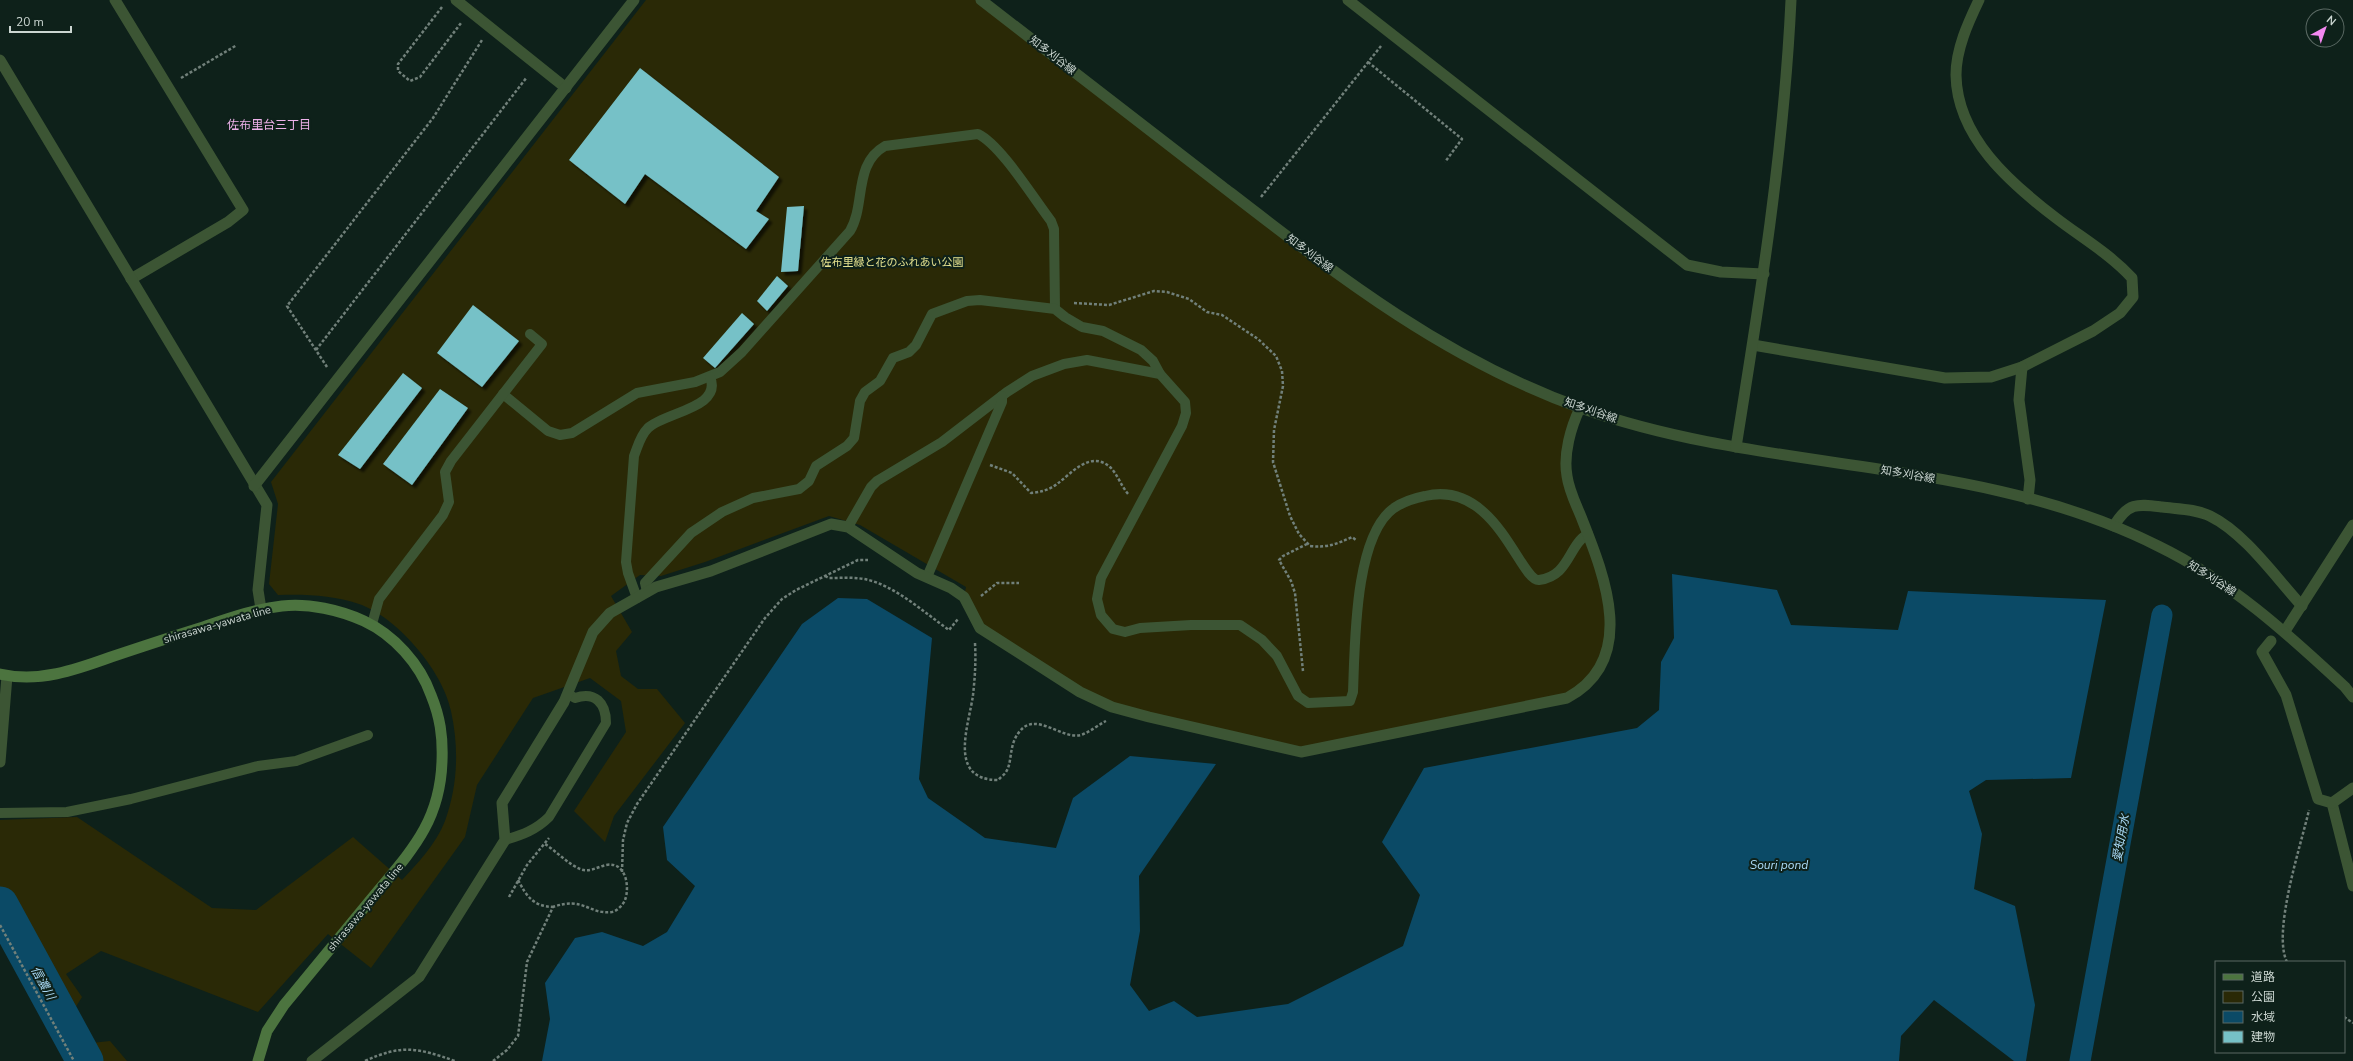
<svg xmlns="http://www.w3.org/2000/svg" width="2353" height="1061" font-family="'Nunito Sans','Noto Sans JP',sans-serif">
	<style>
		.green { fill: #2a2906 }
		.water { fill: #0b4a66 }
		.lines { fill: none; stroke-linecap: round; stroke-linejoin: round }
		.canal { stroke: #0b4a66; stroke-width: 21 }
		.river { stroke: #0b4a66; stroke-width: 37 }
		.building { fill: #76c1c7; filter: url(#shadow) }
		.path { stroke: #71807a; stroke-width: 2.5; stroke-dasharray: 3 2; stroke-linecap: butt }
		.service { stroke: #3c5534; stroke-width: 10 }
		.minor { stroke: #3c5534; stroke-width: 11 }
		.tertiary { stroke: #3c5534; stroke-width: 11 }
		.secondary { stroke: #4c743f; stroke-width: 11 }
		.labels { text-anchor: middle; stroke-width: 4; stroke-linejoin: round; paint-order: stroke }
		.street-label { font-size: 11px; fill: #cbd6d1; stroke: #0e211a }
		.park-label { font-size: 11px; fill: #e4e18e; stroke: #0e211a }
		.neighbourhood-label { font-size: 12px; fill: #edb2ea; stroke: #0e211a }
		.water-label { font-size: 12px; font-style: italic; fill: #a9d9f5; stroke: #0e211a }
	</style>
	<defs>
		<filter id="shadow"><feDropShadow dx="3.5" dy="3.5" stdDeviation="1" flood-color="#0009"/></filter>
	</defs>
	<rect width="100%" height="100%" fill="#0e211a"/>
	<!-- green -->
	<path class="green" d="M646,0h335l270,209 186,133 143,66 -13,66 44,135 -3,40 -29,42 -278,61 -189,-45 -132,-79 -16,-31 2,-10 -106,-62 -31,-9 -124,46 -44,14 -21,-1 -29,21 21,36 -16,19 5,25 17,13h19l28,34 -71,93 -9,26 -31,-31 52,-79 -5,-31 -31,-23 -57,20 -56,87 -12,52 -94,131 -43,-34 -70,78 -157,-61 -35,23 16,23 -15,24 15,23 28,-3 17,20h-50l-51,-96 -26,-59v-86l77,-3 135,91 44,2 97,-73 49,43c16,-17 34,-36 43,-59 13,-36 14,-73 6,-110 -8,-40 -54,-94 -92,-107 -26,-9 -54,-10 -81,-9l-9,-11 9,-80 -7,-22z"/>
	<!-- water -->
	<polygon class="water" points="1672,574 1777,590 1791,625 1898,630 1908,591 2106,600 2071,778 1986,780 1969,791 1982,834 1974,889 2015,906 2035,1005 2026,1061 2014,1061 1934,1000 1901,1036 1899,1061 542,1061 550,1019 545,983 575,938 602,932 643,946 667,932 695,886 667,860 663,827 802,624 838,598 867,599 932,638 919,779 928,798 985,838 1056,848 1073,798 1130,756 1216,764 1139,876 1140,931 1130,985 1149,1011 1174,1001 1197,1017 1288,1004 1403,946 1420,895 1382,842 1424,768 1637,728 1659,710 1661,662 1674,638"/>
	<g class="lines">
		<!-- canal -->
		<polyline class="canal" points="2080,1061 2162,615"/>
		<!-- river -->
		<polyline class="river" points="0,905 85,1061"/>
	</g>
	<!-- building -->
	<g class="building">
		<polygon points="640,68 779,177 756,211 769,219 746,249 645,174 625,204 569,160"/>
		<polygon points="804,206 798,271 781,272 787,207"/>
		<polygon points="777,276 788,286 767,311 757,301"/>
		<polygon points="473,305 519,341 482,387 437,353"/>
		<polygon points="742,313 754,324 715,368 703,358"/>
		<polygon points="403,373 422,388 360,469 338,455"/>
		<polygon points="440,389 468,408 412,485 383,464"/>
	</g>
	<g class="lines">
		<!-- path -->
		<g class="path">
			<polyline points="442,7 398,64 398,71 410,81 420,77 461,23"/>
			<polyline points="1368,62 1462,139 1445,162"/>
			<polyline points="181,78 237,45"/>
			<polyline points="1261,197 1381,46"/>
			<path d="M1074,303l35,2 45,-14 13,1 22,7 18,13 15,3 36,24 18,17 6,15 1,15 -9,44 -1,32 17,54 9,18 11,12c17,2 27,-2 42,-9l4,3"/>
			<polyline points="316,350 527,77"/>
			<polyline points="327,367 287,306 433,118 482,40"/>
			<path d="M990,465l22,8 19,20c10,-1 18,-3 26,-9 15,-11 33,-34 53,-17 8,8 11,19 19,28"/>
			<path d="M825,576l4,2c12,0 23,-1 35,1 29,5 61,34 85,51l9,-11"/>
			<polyline points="981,596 997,583 1019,583"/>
			<path d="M975,643c1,18 0,34 -2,52 -4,30 -26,85 25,85 2,-2 6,-5 8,-8 7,-11 2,-27 14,-41 16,-20 42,9 61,4 9,-3 17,-10 25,-14"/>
			<polyline points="1303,671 1295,593 1291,581 1279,560 1283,556 1307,544"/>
			<polyline points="622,872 623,840 627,823 637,804 765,618 782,599 796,590 858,560 868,560"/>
			<path d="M518,880c9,17 15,26 35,27"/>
			<polyline points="509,897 527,865 549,838"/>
			<polyline points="0,925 74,1061"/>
			<path d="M2287,962c-15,-30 14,-117 22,-152"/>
			<polyline points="2344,1017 2353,1023"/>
			<path d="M365,1061c37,-17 53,-13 90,0"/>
			<path d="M493,1061l14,-11 11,-14 9,-74 26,-55c31,-11 36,8 59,5 5,-1 11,-7 13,-12 5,-13 1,-39 -19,-35 -9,2 -17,8 -26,4 -12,-5 -24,-18 -35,-25"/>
		</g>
		<!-- service -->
		<g class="service">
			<path d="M503,394l45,37 12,4 12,-2 65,-40 58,-11 25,-10 22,-20 108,-121c16,-27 3,-67 35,-85l93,-12c23,11 56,65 73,87l3,8 1,80"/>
			<path d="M848,527l23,-40 6,-6 65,-39 65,-50 25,-16 32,-12 23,-4 73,14 25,28 1,11 -4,13 -81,152 -4,21 4,16 12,14 12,3 15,-4 51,-3h49l22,15 15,16 21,40 10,7 42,-2 3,-9c2,-46 1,-156 41,-184 9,-6 21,-10 31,-12 71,-17 95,86 114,84 31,-4 29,-35 49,-46"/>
			<polyline points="927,577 1002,402 1002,396"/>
			<polyline points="647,592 645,583 691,533 722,512 753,498 799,489 809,481 816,466 847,446 854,438 860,401 865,392 880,381 893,358 909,352 916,345 932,314 967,301 980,300 1055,309 1065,317 1082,327 1103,331 1141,350 1153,361 1160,374"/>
			<path d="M637,598l-9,-25 -2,-11 8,-106c4,-10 6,-20 14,-28 17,-16 75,-20 62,-51"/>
			<polyline points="372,624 379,599 443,515 449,502 445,472 451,461 542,344 530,334"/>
			<polyline points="0,813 67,812 131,799 258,766 296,761 368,735"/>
			<path d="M505,840c17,-5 31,-10 44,-23l57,-94c0,-20 -11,-32 -31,-25l-7,-4"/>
		</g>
		<!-- minor -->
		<g class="minor">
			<polyline points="115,0 243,210 228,222 131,279"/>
			<polyline points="456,0 566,88"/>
			<polyline points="1348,0 1687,265 1721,272 1764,274"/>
			<polyline points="0,60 267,505 258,590 261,609"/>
			<path d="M1753,345l192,33 46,-1 31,-10 71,-36 27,-18 13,-16 -1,-19c-22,-24 -50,-40 -76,-60 -46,-35 -99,-81 -100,-143 0,-26 12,-52 23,-75"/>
			<polyline points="2022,367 2019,400 2030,480 2028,499"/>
			<polyline points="254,486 634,0"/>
			<path d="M2114,526c14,-24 24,-22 48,-19 16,2 34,2 48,9 35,17 66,62 92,90"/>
			<polyline points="2285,631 2353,525"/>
			<polyline points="2271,641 2262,652 2286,695 2318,799 2332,803 2353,886"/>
			<polyline points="0,762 7,676"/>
			<polyline points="2332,803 2353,788"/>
			<path d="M312,1061l107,-84 86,-137 -3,-37 62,-101 29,-70 17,-19 46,-26 55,-16 120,-47 17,3 69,46 34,15 13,9 16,31 100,64 32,15 37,10 152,35 266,-54c71,-38 38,-121 15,-179 -6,-15 -13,-28 -15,-43 -4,-22 4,-49 13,-68"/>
		</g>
		<!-- tertiary -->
		<g class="tertiary">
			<path d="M981,0c81,62 161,125 242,187 114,88 221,172 358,221 187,67 397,47 577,138 72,35 129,87 187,141l8,10"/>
			<path d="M1736,447c24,-148 48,-297 55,-447"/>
		</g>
		<!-- secondary -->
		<path class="secondary" d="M0,674c39,9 75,-4 111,-17 30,-10 60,-20 89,-29 27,-9 54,-19 82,-22 27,-3 58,4 82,15 30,14 56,43 67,74 9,22 12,41 11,66 -2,65 -35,94 -74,142 -28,34 -56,68 -84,102l-17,26 -9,30"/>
	</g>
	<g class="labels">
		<!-- street labels -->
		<g class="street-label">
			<text transform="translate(1053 55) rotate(38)" y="4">知多刈谷線</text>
			<text transform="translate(1310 253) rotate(37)" y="4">知多刈谷線</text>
			<text transform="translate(1591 410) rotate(19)" y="4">知多刈谷線</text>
			<text transform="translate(1908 474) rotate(10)" y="4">知多刈谷線</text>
			<text transform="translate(2212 578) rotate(33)" y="4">知多刈谷線</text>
			<text transform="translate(217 624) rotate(-16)" y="4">shirasawa-yawata line</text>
			<text transform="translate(365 907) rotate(-50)" y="4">shirasawa-yawata line</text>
		</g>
		<!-- park labels -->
		<g class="park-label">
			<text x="892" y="266">佐布里緑と花のふれあい公園</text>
		</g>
		<!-- neighbourhood labels -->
		<g class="neighbourhood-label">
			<text x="269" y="129">佐布里台三丁目</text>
		</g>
		<!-- water labels -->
		<g class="water-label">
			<text transform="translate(2121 838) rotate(-80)" y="4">愛知用水</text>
			<text x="1779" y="869">Souri pond</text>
			<text transform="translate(43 983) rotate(61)" y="4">信濃川</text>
		</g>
	</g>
	<!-- legend -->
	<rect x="2215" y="961" width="130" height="92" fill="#0e211a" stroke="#5a6963"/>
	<rect x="2223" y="974" width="20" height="6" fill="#4c743f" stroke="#5a6963"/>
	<text x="2251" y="981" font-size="12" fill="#cbd6d1">道路</text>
	<rect x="2223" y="991" width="20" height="12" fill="#2a2906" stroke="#5a6963"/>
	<text x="2251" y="1001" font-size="12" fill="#cbd6d1">公園</text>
	<rect x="2223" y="1011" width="20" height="12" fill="#0b4a66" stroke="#5a6963"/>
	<text x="2251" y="1021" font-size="12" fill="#cbd6d1">水域</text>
	<rect x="2223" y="1031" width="20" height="12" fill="#76c1c7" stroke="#5a6963"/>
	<text x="2251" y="1041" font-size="12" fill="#cbd6d1">建物</text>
	<!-- north arrow -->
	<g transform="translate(2325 28) rotate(40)"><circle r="19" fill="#0e211a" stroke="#5a6963"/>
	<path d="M0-3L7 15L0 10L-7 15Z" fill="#f489f1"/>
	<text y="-6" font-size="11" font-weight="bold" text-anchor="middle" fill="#cbd6d1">N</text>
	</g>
	<!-- scale -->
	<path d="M10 26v6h61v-6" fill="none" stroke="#cbd6d1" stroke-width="2"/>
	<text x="16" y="26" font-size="12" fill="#cbd6d1" stroke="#0e211a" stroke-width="3" paint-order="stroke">20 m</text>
</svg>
